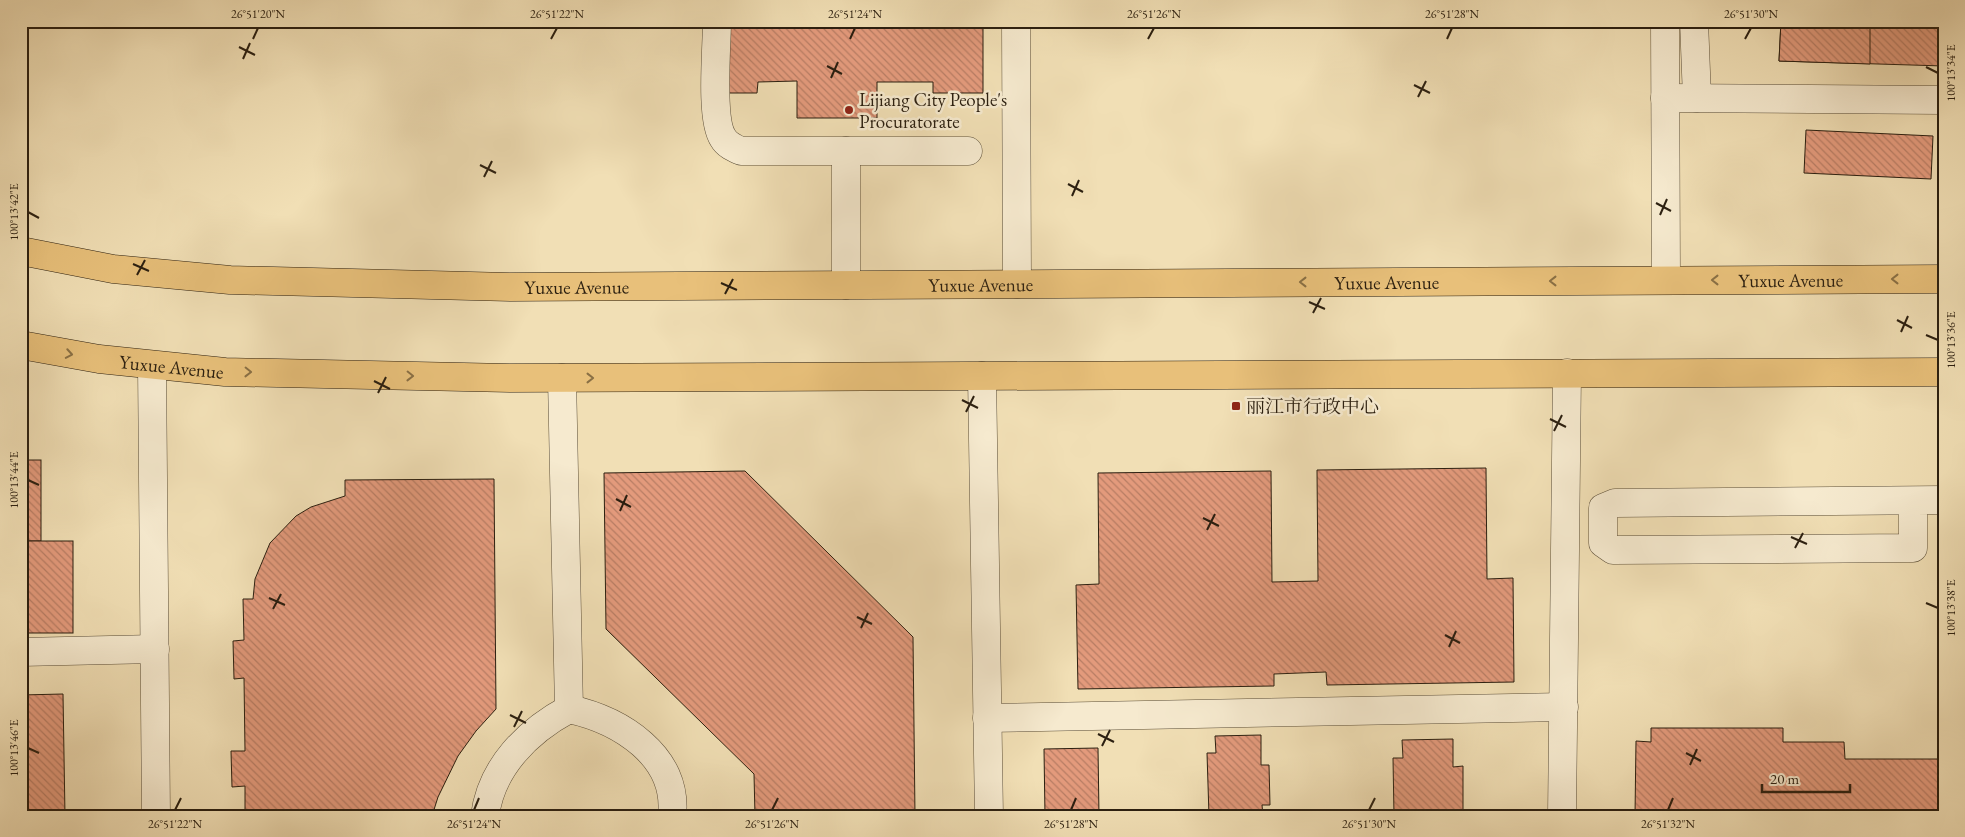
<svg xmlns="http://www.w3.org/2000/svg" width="1965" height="837" font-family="'EB Garamond','Noto Serif SC',serif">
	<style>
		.building { fill: url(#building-back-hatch); stroke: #2b1f10 }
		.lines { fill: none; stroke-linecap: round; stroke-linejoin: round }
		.minor-casing { stroke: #5c4f39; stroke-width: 29 }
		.major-casing { stroke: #2b1f10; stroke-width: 29 }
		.minor { stroke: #f6eacf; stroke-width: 28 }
		.major { stroke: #e8c07a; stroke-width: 28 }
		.oneway { stroke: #8a7045 }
		.ticks { fill: none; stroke: #2b1f10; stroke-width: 2 }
		.poi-dot { fill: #8f2418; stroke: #f6eacf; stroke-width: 2 }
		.labels { text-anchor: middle; stroke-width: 5; stroke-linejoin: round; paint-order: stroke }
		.poi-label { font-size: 19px; fill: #2b1f10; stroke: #f6eacf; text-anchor: start }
		.street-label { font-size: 19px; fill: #2b1f10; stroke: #f6eacf }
		.neatline { fill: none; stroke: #2b1f10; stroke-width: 2 }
		.ticks-label { font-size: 12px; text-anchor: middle; fill: #2b1f10 }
	</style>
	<defs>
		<pattern id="building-back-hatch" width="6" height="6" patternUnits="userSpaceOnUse" patternTransform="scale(1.25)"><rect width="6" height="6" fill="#e39a7c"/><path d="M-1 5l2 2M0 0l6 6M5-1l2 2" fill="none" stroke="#b87d64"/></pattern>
	</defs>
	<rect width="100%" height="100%" fill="#f1dfb5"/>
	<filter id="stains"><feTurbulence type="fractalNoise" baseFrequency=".004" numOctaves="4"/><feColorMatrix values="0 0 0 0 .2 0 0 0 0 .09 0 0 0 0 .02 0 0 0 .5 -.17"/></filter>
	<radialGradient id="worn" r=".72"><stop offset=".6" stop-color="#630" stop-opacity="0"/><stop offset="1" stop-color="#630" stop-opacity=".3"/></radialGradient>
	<!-- building -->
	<g class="building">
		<polygon points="723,21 772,21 772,27 949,27 949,21 983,21 983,93 933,93 933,82 877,82 877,118 797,118 797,81 758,82 757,93 722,93"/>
		<polygon points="1781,21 1944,21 1944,66 1779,61"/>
		<polygon points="1781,21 1870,21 1870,64 1779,61"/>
		<polygon points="1806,130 1933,136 1931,179 1804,173"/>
		<rect x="21" y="460" width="20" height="81"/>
		<polygon points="1486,468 1487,579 1513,578 1514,682 1327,685 1326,672 1274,674 1274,686 1078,689 1076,585 1099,584 1098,473 1271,471 1272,582 1318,581 1317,470"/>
		<polygon points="745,471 913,637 915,816 755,816 754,774 606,629 604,473"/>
		<polygon points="494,479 496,709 476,731 458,756 438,797 432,816 245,816 245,786 232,787 231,751 245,751 244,678 234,679 233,641 244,640 243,599 253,599 255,579 270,543 296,516 311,507 345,496 345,480"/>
		<rect x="21" y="541" width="52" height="92"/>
		<polygon points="63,694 65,816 21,816 21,695"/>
		<polygon points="1651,728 1783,728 1783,742 1844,742 1845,759 1944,759 1944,816 1635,816 1636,741 1651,742"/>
		<polygon points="1261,735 1261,765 1269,765 1270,805 1262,805 1263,816 1209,816 1207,753 1216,753 1215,736"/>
		<polygon points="1453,739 1453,767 1463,766 1463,814 1453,814 1453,816 1394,816 1393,758 1403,758 1402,740"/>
		<polygon points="1098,748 1099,816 1045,816 1044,749"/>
	</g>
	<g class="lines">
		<!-- minor casing -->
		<g class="minor-casing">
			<g id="minor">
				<path d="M717,21c0,26 -7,98 6,117 4,7 11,10 18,13h227"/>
				<polyline points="1016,21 1017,284"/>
				<polyline points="1665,21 1666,280"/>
				<polyline points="1694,21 1697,98"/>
				<polyline points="1665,98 1943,100"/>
				<polyline points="846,285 846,151"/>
				<polyline points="152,365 156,816"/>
				<polyline points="982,376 989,816"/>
				<polyline points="562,378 569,709"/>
				<polyline points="1913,501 1913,548 1613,550 1603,543 1603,508 1615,503 1944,500"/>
				<polyline points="21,652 155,649"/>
				<polyline points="987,718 1564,707"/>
				<path d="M485,816c6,-49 43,-85 84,-107 51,11 110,47 103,107"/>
				<polyline points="1562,816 1567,373"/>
			</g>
		</g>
		<!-- major casing -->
		<g class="major-casing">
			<g id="major">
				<path id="s1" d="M21,251l92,18 117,11 281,7 1433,-8"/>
				<path id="s2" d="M21,345l78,14 126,13 285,6 1434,-6"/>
			</g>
		</g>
		<!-- minor -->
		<use href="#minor" class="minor"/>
		<!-- major -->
		<use href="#major" class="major"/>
	</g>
	<!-- one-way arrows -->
	<defs><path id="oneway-chevron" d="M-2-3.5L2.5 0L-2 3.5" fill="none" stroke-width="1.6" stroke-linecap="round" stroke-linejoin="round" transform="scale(1.25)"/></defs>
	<g class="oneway">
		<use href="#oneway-chevron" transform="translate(1895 279) rotate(180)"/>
		<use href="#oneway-chevron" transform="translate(1715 280) rotate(180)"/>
		<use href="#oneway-chevron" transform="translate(1553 281) rotate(180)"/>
		<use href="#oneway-chevron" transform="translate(1303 282) rotate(180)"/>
		<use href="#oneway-chevron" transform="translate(69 354) rotate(10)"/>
		<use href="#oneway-chevron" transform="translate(248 372) rotate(1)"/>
		<use href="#oneway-chevron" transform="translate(410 376) rotate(1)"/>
		<use href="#oneway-chevron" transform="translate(590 378)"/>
	</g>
	<!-- ticks -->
	<path class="ticks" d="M253,39l5,-11M551,39l6,-11M850,39l5,-11M1148,39l6,-11M1447,39l5,-11M1745,39l6,-11M239,47l16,8M243,59l7,-16M827,66l15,8M1926,67l12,6M831,78l7,-16M1414,85l16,8M1418,97l8,-16M480,165l16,8M484,177l8,-16M1068,184l15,8M1072,196l7,-16M1656,203l15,8M28,212l11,6M1660,215l7,-16M133,264l16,7M137,275l8,-15M721,283l16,7M725,294l8,-15M1309,302l16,7M1313,313l8,-15M1897,320l15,8M1901,332l7,-16M1926,335l12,5M374,381l16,8M378,393l8,-16M962,400l16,8M966,412l8,-16M1550,419l16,8M1554,431l8,-16M28,480l11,5M616,499l15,8M620,511l7,-16M1203,518l16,8M1207,530l8,-16M1791,537l16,7M1795,548l8,-15M269,598l16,7M1926,603l12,5M273,609l8,-15M857,617l15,7M861,628l7,-15M1445,635l15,8M1449,647l7,-16M510,715l16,8M514,727l8,-16M1098,734l16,8M1102,746l8,-16M28,748l11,5M1686,753l15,8M1690,765l7,-16M175,810l6,-12M474,810l5,-12M772,810l6,-12M1071,810l5,-12M1369,810l6,-12M1668,810l5,-12"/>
	<!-- markers -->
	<g class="poi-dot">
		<circle cx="849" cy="110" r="5"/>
		<rect x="1231" y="401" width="10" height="10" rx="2.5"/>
	</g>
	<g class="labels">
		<!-- poi labels -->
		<g class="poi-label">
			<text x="859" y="106">Lijiang City People's<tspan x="859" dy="22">Procuratorate</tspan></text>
			<text x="1246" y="413">丽江市行政中心</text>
		</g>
		<!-- street labels -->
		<g class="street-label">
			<text dy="7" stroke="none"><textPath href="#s1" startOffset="1772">Yuxue Avenue</textPath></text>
			<text dy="7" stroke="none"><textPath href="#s1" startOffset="1368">Yuxue Avenue</textPath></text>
			<text dy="7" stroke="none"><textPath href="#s1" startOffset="962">Yuxue Avenue</textPath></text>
			<text dy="7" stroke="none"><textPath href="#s1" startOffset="558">Yuxue Avenue</textPath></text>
			<text dy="7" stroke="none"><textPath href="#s2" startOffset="152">Yuxue Avenue</textPath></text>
		</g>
	</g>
	<!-- margin -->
	<rect width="1965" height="837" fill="none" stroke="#f1dfb5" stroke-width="55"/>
	<!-- scale -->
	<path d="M1762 784v8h88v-8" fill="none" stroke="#2b1f10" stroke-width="2.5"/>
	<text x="1770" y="784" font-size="15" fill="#2b1f10" stroke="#f6eacf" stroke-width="4" paint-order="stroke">20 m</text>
	<rect x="28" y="28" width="1910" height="782" class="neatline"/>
	<g class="ticks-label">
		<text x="258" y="18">26°51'20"N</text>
		<text x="557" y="18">26°51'22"N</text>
		<text x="855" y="18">26°51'24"N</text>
		<text x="1154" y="18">26°51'26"N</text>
		<text x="1452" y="18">26°51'28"N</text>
		<text x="1751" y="18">26°51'30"N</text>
		<text transform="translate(1951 73) rotate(-90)" y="4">100°13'34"E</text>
		<text transform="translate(14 212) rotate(-90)" y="4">100°13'42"E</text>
		<text transform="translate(1951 340) rotate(-90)" y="4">100°13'36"E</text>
		<text transform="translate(14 480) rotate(-90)" y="4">100°13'44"E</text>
		<text transform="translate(1951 608) rotate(-90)" y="4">100°13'38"E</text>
		<text transform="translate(14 748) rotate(-90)" y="4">100°13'46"E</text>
		<text x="175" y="828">26°51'22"N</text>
		<text x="474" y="828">26°51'24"N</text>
		<text x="772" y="828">26°51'26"N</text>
		<text x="1071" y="828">26°51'28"N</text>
		<text x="1369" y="828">26°51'30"N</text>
		<text x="1668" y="828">26°51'32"N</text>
	</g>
	<rect width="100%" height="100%" filter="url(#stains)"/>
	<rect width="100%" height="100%" fill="url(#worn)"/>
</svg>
